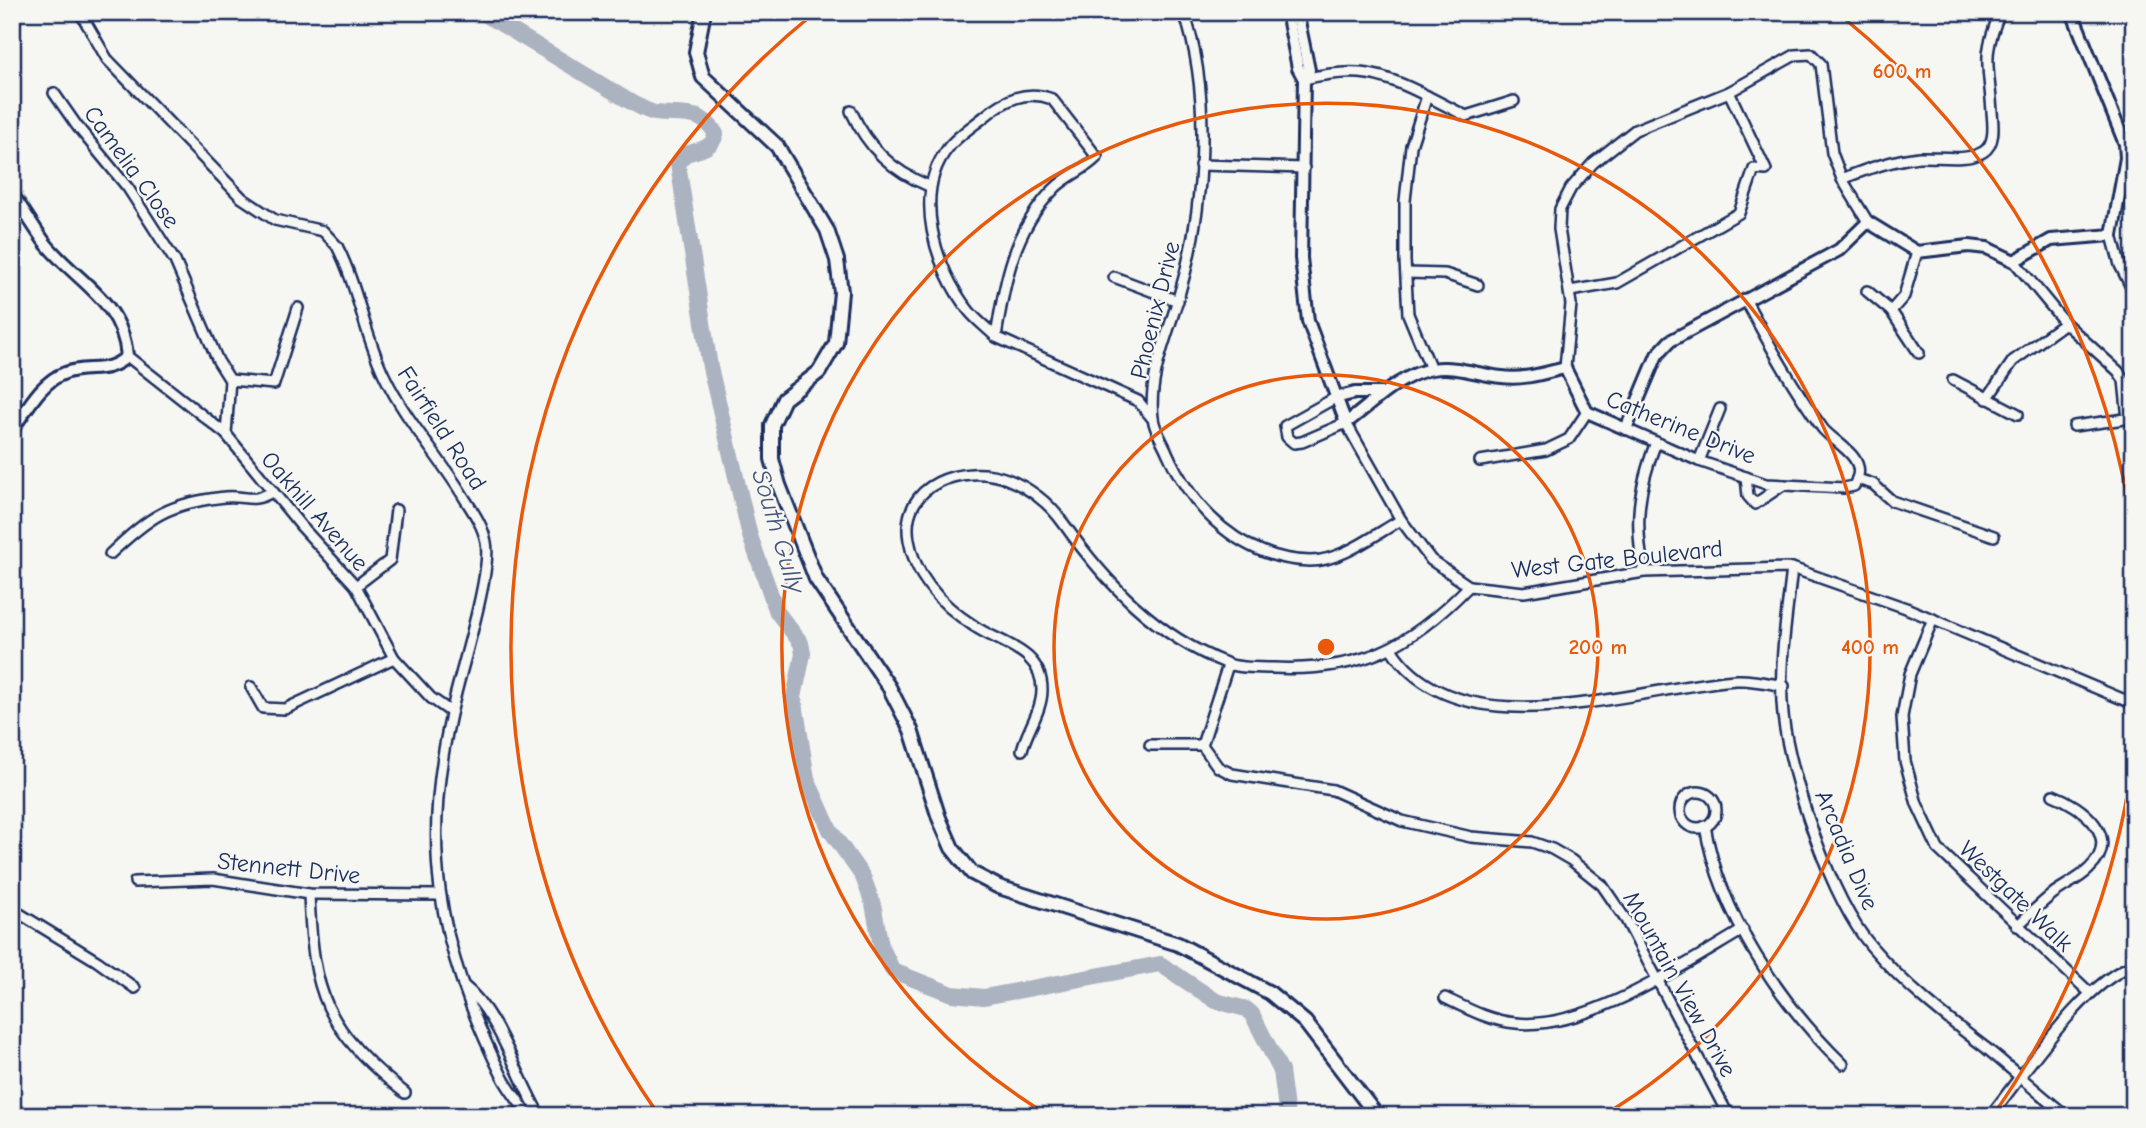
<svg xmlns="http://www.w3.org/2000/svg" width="2146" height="1128" font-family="'Comic Neue',sans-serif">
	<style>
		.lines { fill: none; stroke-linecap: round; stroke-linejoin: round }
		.river { stroke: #abb2c0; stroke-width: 16 }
		.minor-casing { stroke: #1b2f5e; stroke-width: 14 }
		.tertiary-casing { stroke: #1b2f5e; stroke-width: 16 }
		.secondary-casing { stroke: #1b2f5e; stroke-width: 18 }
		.minor { stroke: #f6f6f2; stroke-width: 9 }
		.tertiary { stroke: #f6f6f2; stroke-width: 10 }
		.secondary { stroke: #f6f6f2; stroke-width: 12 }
		.ring { fill: none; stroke: #e8590c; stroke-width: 3.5 }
		.labels { text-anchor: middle; stroke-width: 5; stroke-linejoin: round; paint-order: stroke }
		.street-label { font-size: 24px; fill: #1b2f5e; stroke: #f6f6f2 }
		.water-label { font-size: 26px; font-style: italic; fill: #46567b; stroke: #f6f6f2 }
		.centre { fill: #e8590c; stroke: #f6f6f2; stroke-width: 3.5 }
		.ring-label { font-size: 21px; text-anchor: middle; font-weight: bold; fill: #e8590c; stroke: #f6f6f2; stroke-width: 5; stroke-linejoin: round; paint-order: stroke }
	</style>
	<rect width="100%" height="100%" fill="#f6f6f2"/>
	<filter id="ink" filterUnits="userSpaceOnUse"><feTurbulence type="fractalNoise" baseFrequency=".0143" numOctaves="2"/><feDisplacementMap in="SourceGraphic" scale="14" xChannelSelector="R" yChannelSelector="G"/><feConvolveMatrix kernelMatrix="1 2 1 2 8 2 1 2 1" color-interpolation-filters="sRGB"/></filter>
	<g filter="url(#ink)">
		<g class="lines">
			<!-- river -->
			<path class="river" d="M481,12l153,92c7,3 14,8 21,9 25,3 46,-5 61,21 -4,15 -17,16 -31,20l-7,10 32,203 40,169 27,76 24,31 2,11 -9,43 13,82 23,51 33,47 10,27 8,42 12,25 59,23 32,3 176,-33 56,37 30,8 6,5 29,57 6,45"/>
			<!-- minor casing -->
			<g class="minor-casing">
				<g id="minor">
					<path d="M80,12l27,47 135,139 33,22 48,11 14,15c21,41 27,88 47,129 21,45 56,82 81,124 9,14 18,27 21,43 6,29 -23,121 -31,155 -36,147 -19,245 47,379 7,14 18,26 26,40"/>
					<polyline points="1111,12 1118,15 1156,12"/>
					<path d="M1184,12c29,86 20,201 -6,287 -11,39 -30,77 -25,119 1,11 10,24 14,34 26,59 75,107 143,109 32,0 64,-26 91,-41"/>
					<path d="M1304,79c52,-12 77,-7 123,17l-16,50 -6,55v60l3,53 23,55"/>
					<polyline points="54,93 77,126 128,188 175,261 218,361 230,380 226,434"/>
					<polyline points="1427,96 1466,116 1514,101"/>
					<path d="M851,111c17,37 41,60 78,75"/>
					<polyline points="1200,165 1304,168"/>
					<path d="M1842,179c24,-10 50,-19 77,-22 19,-1 47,5 64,-5 13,-8 10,-28 9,-40 -3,-48 -11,-53 8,-100"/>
					<polyline points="2123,180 2134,178"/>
					<polyline points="2112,235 2120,265 2134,293"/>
					<polyline points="1917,252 1904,296 1891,311 1919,353"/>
					<polyline points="2014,261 2065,323 2118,371 2124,380 2128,419"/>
					<polyline points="1406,273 1445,274 1478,285"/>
					<polyline points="1114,277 1178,301"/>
					<polyline points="1570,291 1617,283 1739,213 1754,169 1766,170 1729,92"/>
					<polyline points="1867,291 1891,311"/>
					<path d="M1745,299c24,45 48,89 78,130 12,14 43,28 34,50"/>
					<path d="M996,337c-9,-9 -20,-17 -27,-26 -34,-42 -57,-118 -21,-163 9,-12 25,-22 36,-31 20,-17 42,-28 68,-18l45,58c-12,13 -31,19 -43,32 -40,40 -50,94 -58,148l142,64 15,18"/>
					<polyline points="127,356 226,434 301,526 356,586 394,658 431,698 451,712"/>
					<polyline points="1565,368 1571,304 1559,229 1560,209 1571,188 1593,163 1635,130 1729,92 1795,55 1811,54 1821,64 1832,153 1842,179 1868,222"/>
					<polyline points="230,380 274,384 298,308"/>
					<polyline points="1953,380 2018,414"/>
					<polyline points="1335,398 1285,426 1287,437 1294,443 1302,442 1346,423 1401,520 1431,560 1469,586 1524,592 1644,572 1792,568 1906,608 2134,704"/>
					<polyline points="1987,399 2013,361 2065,323"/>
					<polyline points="2074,426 2132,418"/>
					<polyline points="1626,429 1699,461 1766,484 1844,488 1854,486 1857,479"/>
					<polyline points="1480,461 1546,450 1569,439 1587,412"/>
					<polyline points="1699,461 1720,409"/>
					<polyline points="1746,477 1748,496 1755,504 1783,485"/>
					<polyline points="1857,479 1873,484 1892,501 1994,536"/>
					<path d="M110,554c40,-38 59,-51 115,-57 22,-2 25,7 47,-5"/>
					<path d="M1792,568c-5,47 -14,99 -9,147 7,62 48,184 88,231 34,40 74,71 115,102 27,22 53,46 81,68"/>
					<path d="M1644,572c-10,-50 -6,-82 12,-130"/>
					<polyline points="356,586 390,560 396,510"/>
					<polyline points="1933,619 1910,674 1902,717 1905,761 1917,804 1938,849 2090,993"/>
					<path d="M1392,650c67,103 246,37 344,30 15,-1 32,3 48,6"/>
					<polyline points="1228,665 1202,745 1218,767 1232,774 1333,790 1402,821 1471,837 1532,842 1552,849 1571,860 1602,885 1626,920 1725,1109 1732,1116"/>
					<polyline points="251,687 263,708 285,709 394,658"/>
					<polyline points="1150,745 1202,745"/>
					<path d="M1022,750c5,-20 20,-39 20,-60 0,-41 -42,-46 -68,-64 -31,-20 -59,-48 -65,-86 -10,-56 54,-77 98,-61 23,9 43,25 57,45 42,59 92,112 162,139 13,6 32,4 47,5 87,4 136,-20 196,-82"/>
					<circle cx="1698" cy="810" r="18"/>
					<path d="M1705,826c15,88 75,177 138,238"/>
					<polyline points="135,882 213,879 309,894 438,895"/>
					<path d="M309,894c4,101 16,135 96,199"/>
					<polyline points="12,909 97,961 135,988"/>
					<path d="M2017,926c12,-11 24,-23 37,-33 11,-8 25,-14 35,-24 34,-32 -7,-63 -36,-74"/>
					<path d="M463,985c36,28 53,91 77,131"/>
					<path d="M1445,998c23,11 45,23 71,25 70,8 167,-58 227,-93"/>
					<path d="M1990,1116c34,-42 94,-135 144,-151"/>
				</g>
			</g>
			<!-- tertiary casing -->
			<g class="tertiary-casing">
				<g id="tertiary">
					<polyline points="1287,12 1298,68 1304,79"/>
					<path d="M1297,12l12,58 -5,9 -3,179 7,63 38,102c26,-19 53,-48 86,-54 25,-4 46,6 70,8 22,3 42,-4 63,-9l22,44 39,17 31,-74 13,-14 169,-91 29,-28 49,30 52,-6 18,2 27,13 37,-21 61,-5 14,-77 -1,-14 -53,-132"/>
					<path d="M12,194c12,16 22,34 34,50 32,39 76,56 81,112 -19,19 -39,9 -62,17 -24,8 -39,38 -53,57"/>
					<polyline points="1335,398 1355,393 1381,393"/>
				</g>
			</g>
			<!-- secondary casing -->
			<g class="secondary-casing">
				<polyline id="secondary" points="704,12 696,52 703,77 777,146 827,230 837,260 841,292 836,343 819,372 784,399 772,425 772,459 779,485 816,579 889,687 911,730 939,818 952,848 972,873 999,887 1178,944 1270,993 1305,1022 1377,1116"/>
			</g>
			<!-- minor -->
			<use href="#minor" class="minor"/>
			<!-- tertiary -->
			<use href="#tertiary" class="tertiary"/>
			<!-- secondary -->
			<use href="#secondary" class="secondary"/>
		</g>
	</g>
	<!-- distance rings -->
	<g class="ring">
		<circle cx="1326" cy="647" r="272"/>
		<path d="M1050 1116A544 544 0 1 1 1602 1116"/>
		<path d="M2133 760A815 815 0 0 1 1994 1114M658 1114A815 815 0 0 1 813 14M1839 14A815 815 0 0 1 2133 534"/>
	</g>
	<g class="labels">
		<!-- street labels -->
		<g class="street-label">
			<text transform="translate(132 167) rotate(54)" y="8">Camelia Close</text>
			<text transform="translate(1155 310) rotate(-76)" y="8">Phoenix Drive</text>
			<text transform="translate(1681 427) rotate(22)" y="8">Catherine Drive</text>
			<text transform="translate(442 428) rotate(57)" y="8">Fairfield Road</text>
			<text transform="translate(315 511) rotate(49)" y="8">Oakhill Avenue</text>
			<text transform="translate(1617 559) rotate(-6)" y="8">West Gate Boulevard</text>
			<text transform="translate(1847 850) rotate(67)" y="8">Arcadia Dive</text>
			<text transform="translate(289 868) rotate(6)" y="8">Stennett Drive</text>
			<text transform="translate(2016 896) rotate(44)" y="8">Westgate Walk</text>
			<text transform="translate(1680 984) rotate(61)" y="8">Mountain View Drive</text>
		</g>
		<!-- water labels -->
		<g class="water-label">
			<text transform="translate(779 531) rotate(73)" y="9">South Gully</text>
		</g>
	</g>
	<circle cx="1326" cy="647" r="10" class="centre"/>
	<g class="ring-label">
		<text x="1902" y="78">600 m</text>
		<text x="1598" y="654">200 m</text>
		<text x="1870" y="654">400 m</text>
	</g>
	<!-- margin -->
	<rect width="2146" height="1128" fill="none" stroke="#f6f6f2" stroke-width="42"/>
	<rect x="21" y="21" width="2104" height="1086" fill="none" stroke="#1b2f5e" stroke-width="2.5" filter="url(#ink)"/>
</svg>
